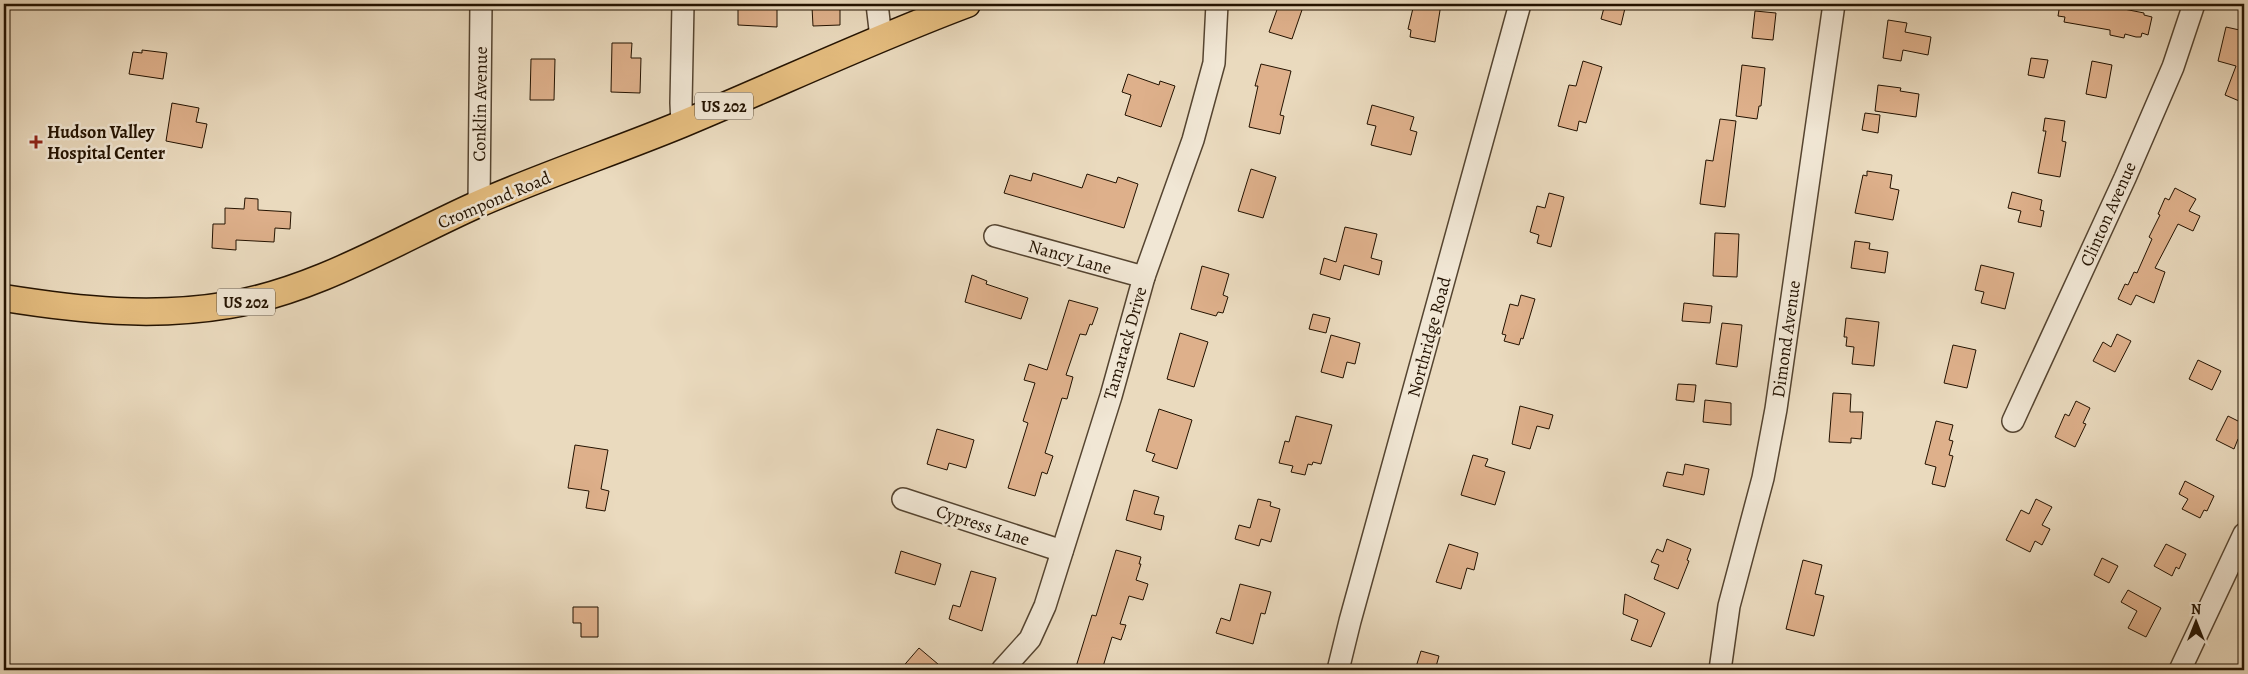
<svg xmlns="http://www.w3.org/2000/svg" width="2248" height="674" font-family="Alegreya,serif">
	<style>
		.building { fill: #deb08b; stroke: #231200 }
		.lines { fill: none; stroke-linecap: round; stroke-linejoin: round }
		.minor-casing { stroke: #554430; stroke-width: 24 }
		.major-casing { stroke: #231200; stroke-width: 29 }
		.minor { stroke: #f1e7d5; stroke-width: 21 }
		.major { stroke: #e5bd7f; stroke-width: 26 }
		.poi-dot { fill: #8f2418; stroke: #f1e7d5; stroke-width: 2 }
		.labels { text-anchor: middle; stroke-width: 5; stroke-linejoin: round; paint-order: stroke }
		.shield { fill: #f1e7d5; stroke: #615240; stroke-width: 1 }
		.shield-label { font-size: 16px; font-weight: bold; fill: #231200 }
		.street-label { font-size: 18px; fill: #231200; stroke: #f1e7d5 }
		.poi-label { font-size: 18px; font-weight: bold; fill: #231200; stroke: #f1e7d5; text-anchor: start }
	</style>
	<rect width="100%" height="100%" fill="#eadabe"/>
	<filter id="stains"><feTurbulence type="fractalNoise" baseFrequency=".004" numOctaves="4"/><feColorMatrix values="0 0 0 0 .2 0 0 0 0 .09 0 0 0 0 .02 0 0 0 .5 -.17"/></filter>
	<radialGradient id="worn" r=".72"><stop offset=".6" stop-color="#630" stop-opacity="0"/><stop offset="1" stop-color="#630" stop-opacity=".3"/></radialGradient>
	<!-- building -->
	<g class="building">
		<polygon points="738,4 777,4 777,27 738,25"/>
		<polygon points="1279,4 1304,4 1292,39 1269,32"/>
		<polygon points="1414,4 1441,4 1435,42 1410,37 1411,30 1408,29"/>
		<polygon points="1605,4 1626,4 1621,25 1601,19"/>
		<polygon points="2060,4 2099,4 2144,13 2144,15 2152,17 2148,35 2142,33 2141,37 2136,37 2125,34 2124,38 2110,35 2110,30 2064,22 2065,17 2058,16"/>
		<polygon points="840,6 840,25 813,26 812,7"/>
		<polygon points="1755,11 1776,13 1773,40 1752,38"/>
		<polygon points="1888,20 1907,23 1905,32 1931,37 1928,55 1903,50 1901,61 1883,58"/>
		<polygon points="2226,27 2244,31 2244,103 2225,95 2236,66 2218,61"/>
		<polygon points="612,43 632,43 631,58 641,58 640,93 611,92"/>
		<polygon points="142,50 167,53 163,79 129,74 133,52 142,53"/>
		<polygon points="2031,58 2048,60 2044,78 2028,75"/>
		<polygon points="531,59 555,59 554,100 530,100"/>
		<polygon points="1583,61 1602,67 1586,123 1579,121 1577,131 1558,126 1569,85 1576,86"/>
		<polygon points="2092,61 2112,65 2106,98 2086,94"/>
		<polygon points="1261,64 1291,71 1280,115 1284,116 1280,134 1249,127 1258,86 1255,86"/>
		<polygon points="1742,65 1765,68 1761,106 1759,106 1757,119 1736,116"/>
		<polygon points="1128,74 1159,85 1160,81 1175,86 1161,127 1125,115 1131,95 1122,92"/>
		<polygon points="1878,85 1901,88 1900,91 1919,94 1916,117 1875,111"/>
		<polygon points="172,103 199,108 196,122 207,124 202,148 166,141"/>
		<polygon points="1372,105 1414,117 1410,130 1417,132 1411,155 1371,145 1376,126 1367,124"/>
		<polygon points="1865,113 1880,115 1878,133 1862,130"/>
		<polygon points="2045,118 2065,121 2062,141 2066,142 2060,177 2038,173 2046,131 2043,131"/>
		<polygon points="1720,119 1736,121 1725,207 1700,204 1706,160 1713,161"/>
		<polygon points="1251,169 1276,177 1263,218 1238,211"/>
		<polygon points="1867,171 1892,175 1890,188 1899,190 1893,220 1855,213 1863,175 1867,176"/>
		<polygon points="1033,173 1082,188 1087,174 1116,183 1118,177 1138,184 1124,228 1004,193 1010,175 1031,181"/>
		<polygon points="2175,188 2196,199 2189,211 2200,216 2193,231 2178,224 2155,268 2165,272 2154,303 2136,295 2131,305 2118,299 2125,284 2128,285 2134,272 2137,273 2152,239 2149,237 2160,215 2158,214 2165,198 2169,200"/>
		<polygon points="2012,192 2042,200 2040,210 2044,211 2041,227 2018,222 2021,211 2008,208"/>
		<polygon points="1549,193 1564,197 1551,247 1537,243 1539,235 1530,232 1537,206 1545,208"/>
		<polygon points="245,198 258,199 258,210 291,212 290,229 275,228 274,242 236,240 236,250 212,248 213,224 225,224 225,208 244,209"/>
		<polygon points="1345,227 1377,234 1371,258 1382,261 1379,275 1344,265 1340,280 1320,274 1324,258 1336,262"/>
		<polygon points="1715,233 1739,234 1737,277 1713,276"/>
		<polygon points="1855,241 1870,243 1869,249 1888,252 1885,273 1851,268"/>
		<polygon points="1981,265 2014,273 2005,309 1981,303 1984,292 1975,290"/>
		<polygon points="1202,266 1229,274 1223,295 1228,297 1223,313 1218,312 1216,316 1191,309"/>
		<polygon points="972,275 987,281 986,284 1028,298 1021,319 965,302"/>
		<polygon points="1521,295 1535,299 1523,339 1521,338 1519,345 1504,341 1506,335 1502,334 1510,304 1518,306"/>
		<polygon points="1069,300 1098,308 1092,325 1090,324 1086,335 1080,334 1066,375 1073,377 1067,399 1062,398 1045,453 1053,456 1047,474 1042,472 1035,496 1008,488 1028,423 1023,421 1035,383 1024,380 1029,364 1047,370"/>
		<polygon points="1684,303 1712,306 1710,323 1682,321"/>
		<polygon points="1313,314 1330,318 1326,333 1309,329"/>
		<polygon points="1846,318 1879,322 1874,366 1852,364 1854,347 1846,346 1847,337 1844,337"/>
		<polygon points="1722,323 1742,325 1737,367 1716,364"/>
		<polygon points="1180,333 1208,342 1194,387 1167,379"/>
		<polygon points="2117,334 2131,341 2115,372 2093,361 2103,342 2111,347"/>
		<polygon points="1331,335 1360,343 1355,364 1347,362 1343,378 1321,372"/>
		<polygon points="1953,345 1976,350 1967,388 1944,383"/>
		<polygon points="2198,360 2221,371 2212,390 2189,379"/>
		<polygon points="1678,384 1696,385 1694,402 1676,400"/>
		<polygon points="1833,393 1851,394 1850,412 1863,412 1861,439 1851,438 1851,443 1829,442"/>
		<polygon points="1705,400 1731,403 1731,425 1703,422"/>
		<polygon points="2076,401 2090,408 2083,423 2086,424 2075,447 2055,437 2065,414 2069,416"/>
		<polygon points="1520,406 1553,415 1549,429 1537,426 1530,449 1512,444"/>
		<polygon points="1159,409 1192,420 1177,469 1152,461 1155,454 1146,451"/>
		<polygon points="1296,416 1332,425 1321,464 1313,462 1312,465 1308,464 1305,475 1291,472 1293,466 1279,463 1285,441 1289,442"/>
		<polygon points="2228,416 2244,424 2244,442 2238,439 2234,449 2216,440"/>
		<polygon points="1936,421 1953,425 1949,440 1953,441 1949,455 1953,456 1945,487 1932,484 1936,467 1925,464"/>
		<polygon points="937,429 974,440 966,468 949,463 947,470 927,464"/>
		<polygon points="575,445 608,450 601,489 609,491 605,511 586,508 589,491 568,488"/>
		<polygon points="1473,455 1488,459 1485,466 1505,472 1495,505 1461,495"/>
		<polygon points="1685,464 1709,469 1704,495 1663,486 1667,472 1683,475"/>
		<polygon points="2185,481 2214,496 2207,511 2204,510 2200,518 2182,509 2188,499 2179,494"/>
		<polygon points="1134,490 1159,497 1154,514 1164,516 1161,530 1126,520"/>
		<polygon points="1258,499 1271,502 1270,506 1280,509 1271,542 1261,539 1259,546 1235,539 1239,525 1250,528"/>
		<polygon points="2036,499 2052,507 2042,525 2050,529 2042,545 2035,541 2030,552 2006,540 2021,510 2029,514"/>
		<polygon points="1667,539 1691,549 1687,560 1689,561 1678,589 1654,579 1659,565 1651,562 1657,549 1663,552"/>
		<polygon points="1449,544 1478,553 1474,570 1467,568 1461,589 1436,582"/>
		<polygon points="2166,544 2186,554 2179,569 2176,567 2172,576 2154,566"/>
		<polygon points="1116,550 1141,557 1139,564 1141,564 1136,580 1148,584 1143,600 1129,596 1120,624 1126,625 1121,640 1112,637 1102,670 1075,670 1092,615 1096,616"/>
		<polygon points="901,551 941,564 935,585 895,573"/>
		<polygon points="2102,558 2118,566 2109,583 2094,575"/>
		<polygon points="1803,560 1822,565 1815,594 1824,596 1814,636 1786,629"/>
		<polygon points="971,571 996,578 982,631 949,619 953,605 960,607"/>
		<polygon points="1240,584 1271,592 1265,614 1261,613 1253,644 1216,633 1221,618 1230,621"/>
		<polygon points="2128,590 2161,608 2146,637 2128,628 2137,611 2121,602"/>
		<polygon points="1625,594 1665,613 1651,647 1631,640 1638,620 1623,614"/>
		<polygon points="573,607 598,607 598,637 581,637 581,623 573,623"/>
		<polygon points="919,648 945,670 900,670"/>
		<polygon points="1421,651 1439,656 1435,670 1415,670"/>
	</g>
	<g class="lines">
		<!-- minor casing -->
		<g class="minor-casing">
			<g id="minor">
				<polyline points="877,4 881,38"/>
				<polyline points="682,124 681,103 683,4"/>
				<polyline points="479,204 481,4"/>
				<polyline points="995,236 1144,277"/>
				<polyline points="2013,421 2125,178 2173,67 2194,4"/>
				<polyline points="903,499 1062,551"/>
				<polyline points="1002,670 1030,639 1045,606 1111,396 1144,277 1193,140 1214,63 1217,4"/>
				<polyline points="1338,670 1350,621 1520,4"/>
				<polyline points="1720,670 1729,606 1763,478 1776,409 1834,4"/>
				<polyline points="2180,670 2244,534"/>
			</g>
		</g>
		<!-- major casing -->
		<g class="major-casing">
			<path id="major" d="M4,298c76,12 148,20 225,7 88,-15 167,-64 247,-100 68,-30 138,-53 206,-81 96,-40 189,-84 285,-120"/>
		</g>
		<!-- minor -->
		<use href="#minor" class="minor"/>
		<!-- major -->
		<use href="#major" class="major"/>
	</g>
	<!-- markers -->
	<path class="poi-dot" d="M33.5 134.5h5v5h5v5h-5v5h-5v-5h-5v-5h5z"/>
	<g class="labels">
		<!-- shield labels -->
		<g class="shield">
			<rect x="695" y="92.5" width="58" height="27" rx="4"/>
			<rect x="217" y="288.5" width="58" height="27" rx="4"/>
		</g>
		<g class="shield-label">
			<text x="724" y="112">US 202</text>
			<text x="246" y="308">US 202</text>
		</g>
		<!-- street labels -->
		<g class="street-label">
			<text transform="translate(480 104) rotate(-89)" y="6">Conklin Avenue</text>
			<text transform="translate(494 200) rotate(-23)" y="6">Crompond Road</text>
			<text transform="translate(2108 214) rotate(-66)" y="6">Clinton Avenue</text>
			<text transform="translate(1070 257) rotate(16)" y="6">Nancy Lane</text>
			<text transform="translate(1429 337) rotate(-75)" y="6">Northridge Road</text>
			<text transform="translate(1786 339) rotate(-82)" y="6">Dimond Avenue</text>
			<text transform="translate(1125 343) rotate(-74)" y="6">Tamarack Drive</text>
			<text transform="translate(983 525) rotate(18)" y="6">Cypress Lane</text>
		</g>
		<!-- poi labels -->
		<g class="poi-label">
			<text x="47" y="138">Hudson Valley<tspan x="47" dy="21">Hospital Center</tspan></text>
		</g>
	</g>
	<!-- margin -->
	<rect width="2248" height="674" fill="none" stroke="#eadabe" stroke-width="20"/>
	<rect x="5" y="5" width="2238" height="664" fill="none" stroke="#231200" stroke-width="2.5"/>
	<rect x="10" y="10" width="2228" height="654" fill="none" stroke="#231200"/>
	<!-- north arrow -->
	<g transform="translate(2196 622)" stroke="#f1e7d5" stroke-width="4" paint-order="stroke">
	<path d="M0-4L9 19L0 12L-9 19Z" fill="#231200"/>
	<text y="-8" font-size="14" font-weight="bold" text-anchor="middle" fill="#231200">N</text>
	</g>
	<rect width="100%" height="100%" filter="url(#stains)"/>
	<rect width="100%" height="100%" fill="url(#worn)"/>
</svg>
